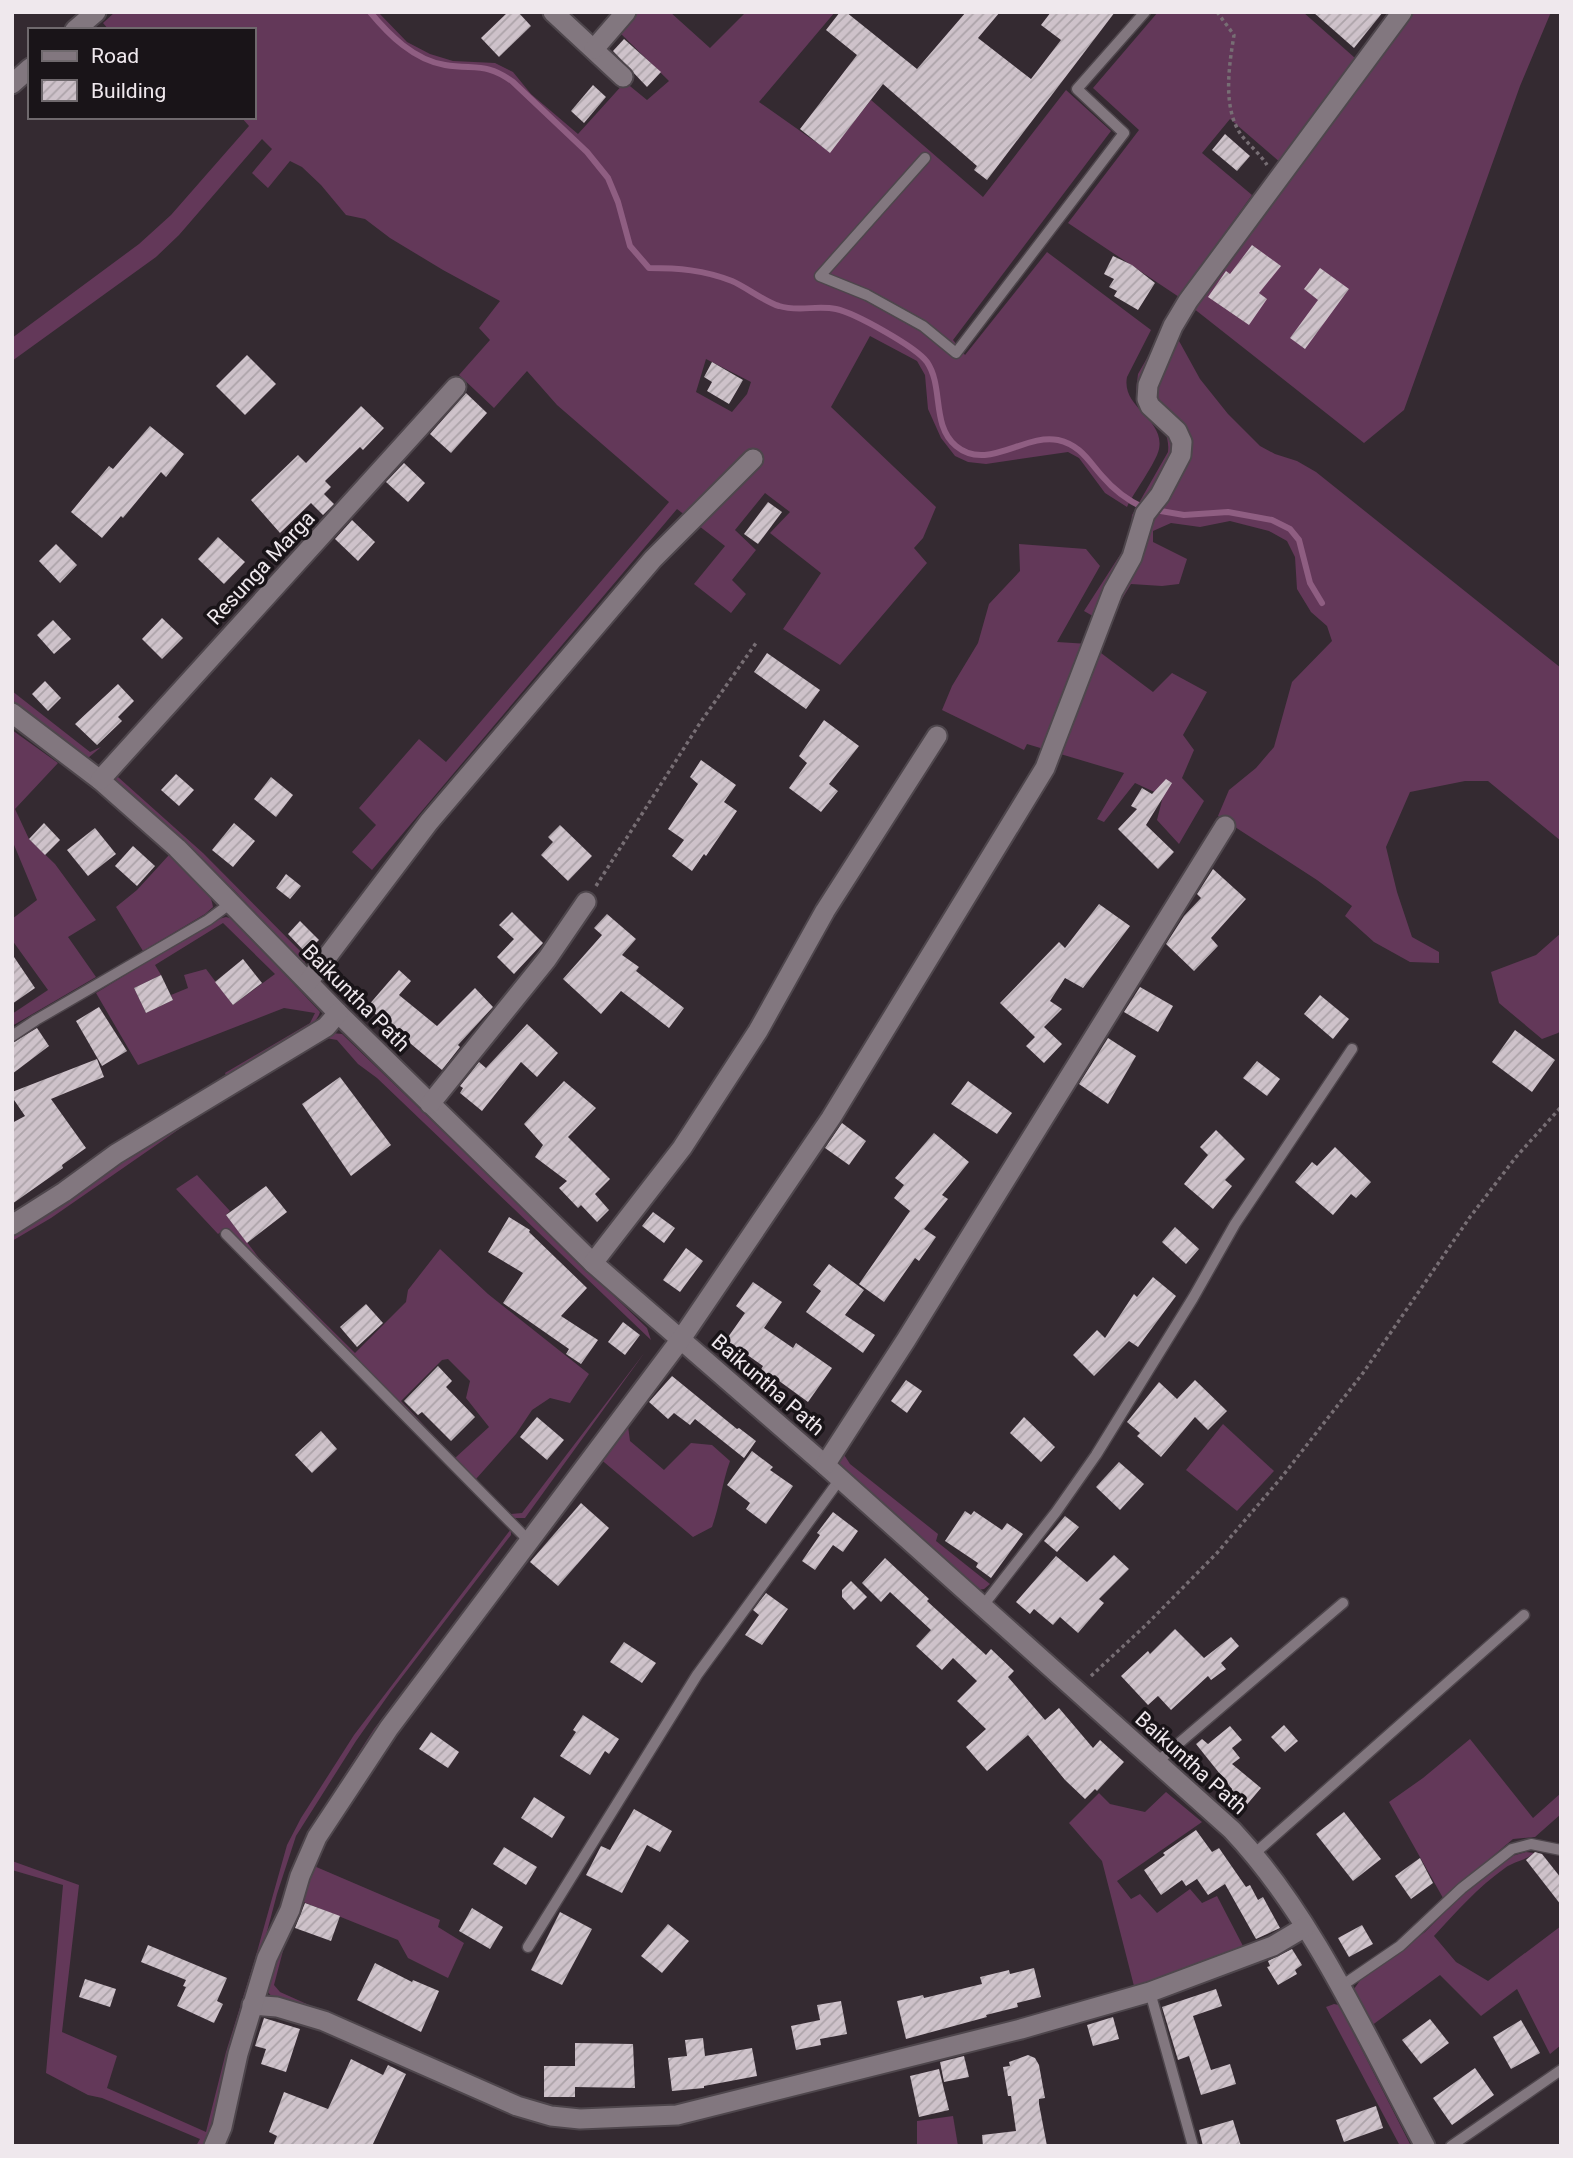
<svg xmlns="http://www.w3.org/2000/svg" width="1573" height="2158" font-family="Roboto,sans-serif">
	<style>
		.grass { fill: #633859; fill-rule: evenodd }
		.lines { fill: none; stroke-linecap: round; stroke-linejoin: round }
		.stream { stroke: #8f5e82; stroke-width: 6 }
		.building { fill: url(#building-hatch) }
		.service-casing { stroke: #4e464c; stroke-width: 13 }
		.minor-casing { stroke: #4e464c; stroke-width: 23 }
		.path { stroke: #776e74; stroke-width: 3.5; stroke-dasharray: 3.5 3.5; stroke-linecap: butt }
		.service { stroke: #82777f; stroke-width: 10 }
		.minor { stroke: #82777f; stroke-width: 19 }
		.labels { text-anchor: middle; stroke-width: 7; stroke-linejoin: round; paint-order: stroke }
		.street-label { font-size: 21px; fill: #efe8ed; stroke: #191418 }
	</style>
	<defs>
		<pattern id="building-hatch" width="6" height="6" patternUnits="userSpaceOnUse" patternTransform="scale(1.75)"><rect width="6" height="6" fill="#cec2ca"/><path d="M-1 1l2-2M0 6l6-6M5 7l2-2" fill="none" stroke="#aca3a9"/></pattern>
	</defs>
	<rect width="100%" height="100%" fill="#342a31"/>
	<!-- grass -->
	<g class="grass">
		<path d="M115,12h263l29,30 23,12 23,7 42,2 18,9 18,22 47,40 47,-52 22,18 22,-19 -52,-51 18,-18h35l40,36 36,-36h89l-76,90 71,50 41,-52 112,97 83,-107 45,41 -158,209 12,15 82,-103 104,78 -24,47c-6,31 38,41 32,72 -3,14 -25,43 -32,58l-22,-14 -26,-35 -11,-6 -82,12 -18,-2 -13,-6 -14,-18 -13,-29 -3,-34 -8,-14 -47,-25 -39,71 105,100 -13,31 -9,10 13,15 -87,102 -57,-36 38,-56 -51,-40 20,-21 -25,-19 -30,37 21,20 -24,30 14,14 -15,19 -37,-29 31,-38 -48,-37 -305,361 -20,-18 24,-27 -17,-17 60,-69 27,23 223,-260 -112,-97 -30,-34 -33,37 -35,-33 31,-35 -11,-12 21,-27 -57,-31 -53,-32 -25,-19 -19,-4 -25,-30 -19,-18 -12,-6 -22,27 -16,-15 20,-24 -10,-10 -83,96 -23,22 -144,104v-23l127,-94 32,-29 78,-89 -8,-9h13v-87h-145l-6,-7zM706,359l45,23 -4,12 -15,18 -36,-20z"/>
		<polygon points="1158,12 1303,12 1355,58 1281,163 1230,119 1202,153 1252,195 1179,297 1068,223 1139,130 1093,88"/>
		<polygon points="1408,12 1551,12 1520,86 1404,410 1364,443 1193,308"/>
		<path d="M1168,321l32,58 28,35 32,32 15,8 22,7 19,11 245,196v173l-73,-60h-23l-55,11 -24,55 11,45 15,45 27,15v11l-29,-1 -36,-20 -29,-26 7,-10 -35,-26 -99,-64 11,-26 27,-22 18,-21 18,-65 40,-41 -5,-15 -16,-14 -14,-23 -2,-32 -8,-16 -18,-10 -39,-10 -30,6 -29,-4 -18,8v11l34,17 -8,25 -17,2 -31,-2 -24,40 -23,-13 45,-70 3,-26 36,-63c3,-26 -19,-41 -32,-62l2,-16z"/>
		<polygon points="1019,544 1086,549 1100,566 1057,642 1089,644 1153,692 1172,673 1207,692 1183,735 1194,750 1182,778 1204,801 1179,844 1157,820 1163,796 1135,783 1104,822 1097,819 1124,773 1027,744 1024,750 942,710 952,686 978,643 989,604 1020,571"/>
		<polygon points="12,691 90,752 101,747 88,758 12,700"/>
		<polygon points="12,730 58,763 15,809 29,839 55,864 96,920 68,937 96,977 12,1026 12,1014 48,990 12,940 12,919 37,900 12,840"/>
		<polygon points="109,769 203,853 308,959 303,964 234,890 104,772"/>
		<path d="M169,855c15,14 42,31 44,52l-8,7 -62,37 -27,-44 21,-17z"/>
		<path d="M226,917l7,2 87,93c-5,21 -72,54 -93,66l-2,-5 85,-50 5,-10 -31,-5 -146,57 -42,-72 119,-73zM223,923l52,51 -42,31 -27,-36 -22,6 4,13 -17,7 2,5 -27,13 -12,-25 27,-13 -6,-10z"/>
		<polygon points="1561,933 1561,1030 1558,1033 1542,1039 1499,1003 1491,972 1536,955"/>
		<polygon points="332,1033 342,1034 647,1328 651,1340 377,1078 358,1064 337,1040 326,1038 188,1123 51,1218 12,1241 12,1232 98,1174"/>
		<path d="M197,1175l33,36 -4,4 33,43 96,95 51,-51 2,-12 32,-41 48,45 101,80 -19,29 -20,-5 -18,12 -16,24 -40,45 35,35 11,-1 123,-161 -120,166h-13l-286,-290 -8,6 -42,-45zM448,1359l22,22 -4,17 23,29 -34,31 -54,-57 41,-41z"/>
		<polygon points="884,1356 841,1450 850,1464 938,1534 936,1541 990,1584 984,1589 978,1590 834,1459 830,1449 830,1439"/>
		<path d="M621,1418l7,8 2,15 34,29 27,-27 21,2 18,16c-8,22 -10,44 -18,66l-19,10 -101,-85 -74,104 -134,174 -59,95 -18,38 133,57 -2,7 26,16 -16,35 -40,-20 -10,-18 -107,-43 -7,28 5,3 -15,57 6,7 67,30 66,35 -98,-44 -40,-13 -9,-10 -1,-13 19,-75 13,-42 13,-31 64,-100 236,-308z"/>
		<polygon points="1223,1424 1274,1471 1237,1511 1186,1470"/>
		<polygon points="511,1529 511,1535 392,1690 356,1741 296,1836 277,1894 218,2116 206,2146 196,2146 200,2139 102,2098 88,2095 46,2073 63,1885 12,1870 12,1861 79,1885 62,2032 117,2056 107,2088 206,2132 226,2052 255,1959 287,1845 301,1818 354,1735"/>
		<polygon points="1470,1739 1533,1818 1561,1793 1561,1814 1535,1837 1513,1839 1443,1898 1389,1802 1423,1778"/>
		<polygon points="1166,1792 1202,1822 1117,1881 1131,1899 1140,1894 1157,1913 1190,1889 1202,1903 1217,1896 1243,1946 1135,1990 1102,1861 1069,1823 1099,1793 1110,1804 1145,1812"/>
		<path d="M1526,1852l8,1c-9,8 -20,8 -29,15 -27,19 -49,44 -71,68l22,26 32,19 73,-55v119l-11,9 -33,-65 -36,27 -41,-41 -69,51 -17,-30v-7l9,-13 62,-44 40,-40 40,-34z"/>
		<polygon points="1334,2004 1339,2005 1411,2146 1400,2146 1326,2007"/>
		<polygon points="953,2116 958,2146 917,2146 917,2121"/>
	</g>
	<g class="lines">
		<!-- stream -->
		<g class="stream">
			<path d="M370,12c19,23 44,48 75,53 30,5 41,-3 68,17l74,70 21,26 10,24 12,44 19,22c29,0 55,2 83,13 14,6 33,21 47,25 19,6 38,-1 57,3 19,4 80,38 91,53 17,25 4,63 29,84 31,26 69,-13 102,-6 22,5 30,20 44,36 11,13 27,25 42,32"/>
			<polyline points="1155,510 1184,515 1228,512 1272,520 1290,529 1299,540 1310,583 1322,603"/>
		</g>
	</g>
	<!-- building -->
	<g class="building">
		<polygon points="508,12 518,12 531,26 499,57 481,38"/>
		<polygon points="840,12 846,12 917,69 966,12 1000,12 978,38 1031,79 1061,40 1041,25 1051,12 1115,12 987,180 974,170 977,166 883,84 830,153 800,129 857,55 826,30"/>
		<polygon points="1313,12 1383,12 1354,48"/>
		<polygon points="624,39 661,72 647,87 613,51"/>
		<polygon points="593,85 606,97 584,123 571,111"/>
		<polygon points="1225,134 1250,156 1237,171 1212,150"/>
		<polygon points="1252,245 1281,266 1259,293 1267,299 1249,325 1208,297 1226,271 1230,274"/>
		<polygon points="1113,256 1132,265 1155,283 1138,310 1114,296 1117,291 1109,287 1114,279 1104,274"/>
		<polygon points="1320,268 1349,289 1305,349 1290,338 1318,300 1304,289"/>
		<polygon points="247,355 276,384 245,415 216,386"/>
		<polygon points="712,362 743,380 729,404 707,391 712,382 704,377"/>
		<polygon points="466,393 487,413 451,453 430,434"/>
		<polygon points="361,406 384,428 363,450 360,447 325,481 331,487 324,494 334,504 323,515 311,503 280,533 251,500 298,455 306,463"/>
		<polygon points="150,426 184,454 166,477 161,472 123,518 121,516 102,538 71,512 109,466 113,469"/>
		<polygon points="404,463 425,483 408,502 386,482"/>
		<polygon points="768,502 782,512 758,544 744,534"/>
		<polygon points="352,520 375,542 358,561 335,539"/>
		<polygon points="218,537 245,562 224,584 198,559"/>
		<polygon points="56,544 77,565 60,583 39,561"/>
		<polygon points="162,618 183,638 162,659 142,639"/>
		<polygon points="53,620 71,639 54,654 37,635"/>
		<polygon points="767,653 820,690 806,709 754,672"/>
		<polygon points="45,681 61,698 48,711 32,694"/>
		<polygon points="118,684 134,701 118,717 122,721 97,745 75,724"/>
		<polygon points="824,720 859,746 829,784 838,791 821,812 789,788 807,763 799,756"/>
		<polygon points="701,760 736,785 724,802 737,811 706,856 704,854 692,871 672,856 684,840 668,829 698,784 690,777"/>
		<polygon points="176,774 194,790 179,806 161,790"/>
		<polygon points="271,777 293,795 276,817 254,799"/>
		<polygon points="1166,779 1172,783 1146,825 1174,852 1158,869 1118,829 1137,809 1131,806 1142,788 1152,794"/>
		<polygon points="44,823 60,840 45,855 29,839"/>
		<polygon points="234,823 255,841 233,867 212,850"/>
		<polygon points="560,825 592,856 568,881 541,855 553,842 548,837"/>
		<polygon points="95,828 116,854 88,876 67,850"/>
		<polygon points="133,846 155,866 137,886 115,866"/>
		<polygon points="1213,869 1246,899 1211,938 1218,946 1194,971 1166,944 1184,916 1201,898 1197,894"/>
		<polygon points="286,874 301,886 290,899 276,888"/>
		<polygon points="1099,904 1130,926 1083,988 1065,978 1050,1001 1062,1009 1044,1027 1062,1044 1044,1063 1026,1046 1035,1037 1000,1003 1059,942 1065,948"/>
		<polygon points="512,912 543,943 514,974 497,957 514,939 499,925"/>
		<polygon points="607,914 636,939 622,955 639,967 636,971 684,1008 669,1028 621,991 601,1014 563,979 602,935 594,928"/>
		<polygon points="300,921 319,940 306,953 288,934"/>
		<polygon points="12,954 35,988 12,1004"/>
		<polygon points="243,959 262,983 233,1005 215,982"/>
		<polygon points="399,970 411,981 399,995 437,1026 475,988 493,1007 458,1045 460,1047 442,1070 367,1007"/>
		<polygon points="161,975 173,1000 146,1013 134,988"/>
		<polygon points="1140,987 1173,1006 1158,1032 1124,1012"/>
		<polygon points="1320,995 1349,1019 1333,1039 1304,1014"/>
		<polygon points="99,1007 127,1051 102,1066 76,1021"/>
		<polygon points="527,1024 558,1053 537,1077 521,1062 482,1111 460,1093 463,1088 460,1086 479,1062 486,1068"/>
		<polygon points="37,1028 49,1046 12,1074 12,1043"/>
		<polygon points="1515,1030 1555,1060 1532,1092 1492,1062"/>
		<polygon points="1108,1038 1136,1056 1108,1104 1079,1084"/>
		<polygon points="97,1059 104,1077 51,1099 86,1148 62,1165 63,1168 12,1204 12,1123 25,1116 12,1097 12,1092"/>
		<polygon points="1257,1061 1280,1079 1267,1096 1243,1078"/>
		<polygon points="340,1077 391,1145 351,1176 302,1104"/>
		<polygon points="564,1081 596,1108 568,1137 610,1179 595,1194 609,1210 597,1222 581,1205 578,1208 559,1188 567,1181 535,1157 543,1145 524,1124"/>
		<polygon points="968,1081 1012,1113 997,1134 951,1104"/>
		<polygon points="842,1123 866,1141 849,1165 825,1148"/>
		<polygon points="1216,1130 1245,1159 1225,1180 1232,1186 1213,1209 1184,1184 1208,1155 1200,1147"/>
		<polygon points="934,1133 969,1162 942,1195 948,1199 924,1229 936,1237 919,1261 915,1258 884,1302 859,1284 910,1211 894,1198 904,1185 895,1178"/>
		<polygon points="1335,1147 1371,1182 1356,1198 1351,1194 1333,1215 1295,1182 1312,1162 1317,1166"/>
		<polygon points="266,1186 287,1212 247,1243 226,1215"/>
		<polygon points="653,1212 675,1228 664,1243 642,1226"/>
		<polygon points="509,1217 530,1230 529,1232 587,1288 561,1316 598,1340 581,1364 566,1354 569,1349 503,1303 523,1273 488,1252"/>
		<polygon points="1175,1227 1199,1249 1186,1264 1162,1242"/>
		<polygon points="686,1248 703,1261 680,1292 663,1280"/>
		<polygon points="829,1264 864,1290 845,1315 875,1335 863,1353 806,1312 821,1291 813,1285"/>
		<polygon points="1153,1277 1176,1296 1138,1347 1129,1341 1094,1376 1073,1355 1097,1330 1105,1338 1134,1294 1137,1297"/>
		<polygon points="753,1282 782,1302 764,1328 793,1348 796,1343 832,1368 808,1402 775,1378 772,1382 759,1373 763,1366 726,1340 745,1313 736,1306"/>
		<polygon points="366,1304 383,1323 357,1347 340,1327"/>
		<polygon points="623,1322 640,1335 625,1355 608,1342"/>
		<polygon points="438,1366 452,1381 446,1387 475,1417 451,1441 422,1412 418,1415 404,1401"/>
		<polygon points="672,1376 737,1429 739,1428 756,1441 744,1458 695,1419 690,1425 674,1413 668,1419 649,1402"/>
		<polygon points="906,1380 922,1391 907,1413 891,1401"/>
		<polygon points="1195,1380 1227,1411 1208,1430 1195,1417 1161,1457 1137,1436 1140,1433 1127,1422 1159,1382 1177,1399"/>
		<polygon points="537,1417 564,1440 547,1460 520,1437"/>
		<polygon points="1024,1417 1055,1447 1041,1462 1010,1433"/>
		<polygon points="321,1431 337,1449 312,1473 295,1455"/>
		<polygon points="752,1451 773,1467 770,1470 793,1486 766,1524 746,1509 750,1503 727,1485"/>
		<polygon points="1119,1462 1144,1484 1120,1510 1096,1487"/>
		<polygon points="581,1503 609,1528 558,1586 530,1562"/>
		<polygon points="965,1511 971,1515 974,1511 1002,1530 1007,1523 1023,1534 991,1578 976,1567 978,1563 945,1541"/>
		<polygon points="833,1512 858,1531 843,1552 833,1545 815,1570 802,1561 820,1535 817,1533"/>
		<polygon points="1065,1516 1079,1527 1057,1552 1044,1541"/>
		<polygon points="1114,1555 1129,1569 1099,1599 1104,1603 1078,1633 1060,1617 1053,1625 1034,1609 1030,1614 1016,1602 1056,1556 1087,1582"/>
		<polygon points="885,1558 929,1599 927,1601 986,1655 991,1649 1014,1671 1008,1677 1045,1720 1059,1708 1093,1748 1100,1740 1124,1762 1097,1791 1095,1789 1085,1799 1065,1780 1028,1735 987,1771 966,1747 986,1729 957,1701 977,1681 953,1658 942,1670 916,1646 931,1630 890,1592 881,1602 862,1583"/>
		<polygon points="851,1581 867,1597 854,1610 842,1597 842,1590"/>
		<polygon points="766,1593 788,1609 762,1645 745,1635 759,1615 753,1610"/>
		<polygon points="1175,1629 1204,1658 1231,1637 1239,1646 1221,1663 1226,1669 1211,1680 1208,1676 1171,1710 1158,1696 1148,1705 1121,1676 1148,1651 1150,1654"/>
		<polygon points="624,1642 656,1663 642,1683 610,1662"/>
		<polygon points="583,1715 619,1739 609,1754 605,1751 590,1775 560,1756 576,1732 573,1730"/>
		<polygon points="1284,1725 1298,1741 1285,1752 1271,1737"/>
		<polygon points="1230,1726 1242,1740 1232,1748 1240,1758 1232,1764 1261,1788 1244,1808 1228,1794 1232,1789 1196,1744 1202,1739 1208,1744"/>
		<polygon points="431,1732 459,1752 448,1768 419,1749"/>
		<polygon points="534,1797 565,1817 552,1838 521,1818"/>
		<polygon points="634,1809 672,1831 660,1852 647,1845 622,1893 586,1875 601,1846 610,1850"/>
		<polygon points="1344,1812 1381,1859 1353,1881 1316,1834"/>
		<polygon points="1196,1830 1212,1852 1219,1848 1246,1887 1250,1885 1258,1900 1263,1897 1280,1928 1256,1939 1225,1884 1208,1895 1197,1879 1186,1886 1182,1880 1161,1895 1144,1870 1165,1855 1163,1853"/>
		<polygon points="504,1847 537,1867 526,1885 493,1864"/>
		<polygon points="1535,1852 1542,1854 1561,1878 1561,1905 1526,1860"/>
		<polygon points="1420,1858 1433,1883 1411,1899 1395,1876"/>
		<polygon points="305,1903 340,1916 331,1941 295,1928"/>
		<polygon points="472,1908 503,1927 490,1949 459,1931"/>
		<polygon points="560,1912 592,1929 562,1985 531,1970"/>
		<polygon points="668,1924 689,1941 662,1973 641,1956"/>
		<polygon points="1362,1925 1373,1944 1349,1957 1338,1938"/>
		<polygon points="148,1945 227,1978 217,2001 223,2004 214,2023 177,2006 186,1987 183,1986 186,1980 141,1962"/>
		<polygon points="1292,1949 1302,1965 1295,1970 1297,1974 1278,1985 1267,1967 1270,1966 1268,1961"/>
		<polygon points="375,1963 412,1982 413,1980 439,1991 421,2032 357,2000"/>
		<polygon points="1034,1968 1041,1997 1017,2003 1018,2007 986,2015 987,2017 906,2039 897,2001 923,1995 924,1998 982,1984 980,1977 1009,1970 1010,1974"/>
		<polygon points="85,1979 116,1989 110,2007 79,1997"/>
		<polygon points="1216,1989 1222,2006 1193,2016 1211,2070 1230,2064 1236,2084 1201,2095 1189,2056 1178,2060 1162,2007"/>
		<polygon points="841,2001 847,2034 820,2039 821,2045 796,2050 791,2026 820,2020 817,2005"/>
		<polygon points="1113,2017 1119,2039 1093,2046 1087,2025"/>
		<polygon points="264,2018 300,2029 286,2072 261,2064 266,2049 255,2046"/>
		<polygon points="1430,2019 1449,2043 1421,2064 1402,2040"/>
		<polygon points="1521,2020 1540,2053 1511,2069 1493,2037"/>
		<polygon points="703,2038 705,2056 752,2048 757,2076 704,2086 704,2088 672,2091 668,2058 687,2056 685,2040"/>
		<polygon points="575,2043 633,2044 635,2088 575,2087 575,2097 544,2097 544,2066 575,2066"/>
		<polygon points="1028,2055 1035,2058 1039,2065 1045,2098 1039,2099 1039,2104 1047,2146 983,2146 982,2135 1016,2131 1011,2096 1008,2096 1003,2067 1010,2066 1009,2062"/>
		<polygon points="964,2056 969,2077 944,2082 940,2062"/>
		<polygon points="351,2059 383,2075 388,2065 406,2074 372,2146 273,2146 277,2136 269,2132 284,2092 328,2109"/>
		<polygon points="1475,2068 1494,2095 1452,2125 1433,2098"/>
		<polygon points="939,2069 949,2110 919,2117 910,2076"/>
		<polygon points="1376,2106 1383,2128 1344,2142 1336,2120"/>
		<polygon points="1233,2120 1241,2146 1203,2146 1199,2130"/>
	</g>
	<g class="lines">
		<!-- service casing -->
		<g class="service-casing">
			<g id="service">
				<polyline points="925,158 820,276 867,295 923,326 956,353 1124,133 1077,89 1145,12"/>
				<polyline points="12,1036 36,1020 208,920 231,903"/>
				<polyline points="226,1234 530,1542"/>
				<polyline points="982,1607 1056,1512 1096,1455 1193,1298 1235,1224 1352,1049"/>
				<polyline points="1157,1762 1343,1603"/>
				<polyline points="1254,1854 1524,1615"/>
				<polyline points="528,1947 697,1675 840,1479"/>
				<polyline points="1340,1987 1400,1946 1462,1888 1512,1849 1531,1844 1561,1850"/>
				<polyline points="1150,1992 1193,2146"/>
				<polyline points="1451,2146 1561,2070"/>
			</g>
		</g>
		<!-- minor casing -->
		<g class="minor-casing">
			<g id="minor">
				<polyline points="553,12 623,77"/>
				<polyline points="75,30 96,12"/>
				<polyline points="594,49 626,12"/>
				<polyline points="12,84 30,68"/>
				<path d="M12,713l88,67 77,68 161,165 255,250 232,202 407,365c82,87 136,211 193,316"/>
				<polyline points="100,780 456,387"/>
				<polyline points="308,982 429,822 653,559 753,459"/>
				<polyline points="430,1104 547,959 586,902"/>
				<polyline points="12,1225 64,1192 116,1154 326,1027 338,1013"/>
				<polyline points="593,1263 682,1148 758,1031 825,911 937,736"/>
				<polyline points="825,1465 906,1340 1225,826"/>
				<polyline points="252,2005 277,2007 324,2021 517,2106 551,2116 580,2119 677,2115 1021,2029 1150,1992 1273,1946 1305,1927"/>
				<polyline points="214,2146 222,2127 238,2054 267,1958 290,1910 300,1876 317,1837 389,1728 681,1339 831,1118 1045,768 1113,591 1132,557 1145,514 1160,495 1181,455 1182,442 1177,431 1150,406 1147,399 1148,385 1173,326 1188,301 1402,12"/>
			</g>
		</g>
		<!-- path -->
		<g class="path">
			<path d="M1217,12l17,23c-5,31 -12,74 8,101 8,10 18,18 25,29"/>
			<polyline points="596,886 700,723 756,643"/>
			<polyline points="1091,1676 1146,1625 1217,1553 1281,1478 1363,1373 1470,1217 1516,1157 1561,1107"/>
		</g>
		<!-- service -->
		<use href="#service" class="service"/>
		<!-- minor -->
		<use href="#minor" class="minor"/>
	</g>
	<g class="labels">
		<!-- street labels -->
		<g class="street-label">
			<text transform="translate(261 568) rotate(-47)" y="7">Resunga Marga</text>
			<text transform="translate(356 998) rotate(45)" y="7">Baikuntha Path</text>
			<text transform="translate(768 1385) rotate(41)" y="7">Baikuntha Path</text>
			<text transform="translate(1191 1763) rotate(42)" y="7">Baikuntha Path</text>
		</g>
	</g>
	<!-- border -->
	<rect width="1573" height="2158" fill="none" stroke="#efe8ed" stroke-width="28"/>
	<!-- legend -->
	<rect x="28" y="28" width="228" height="91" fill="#191418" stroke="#6f696d" stroke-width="2"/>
	<rect x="42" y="51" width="35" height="10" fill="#82777f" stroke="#6f696d" stroke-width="2"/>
	<text x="91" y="63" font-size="21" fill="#efe8ed">Road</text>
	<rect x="42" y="80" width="35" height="21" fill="url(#building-hatch)" stroke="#6f696d" stroke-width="2"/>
	<text x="91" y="98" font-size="21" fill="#efe8ed">Building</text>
</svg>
